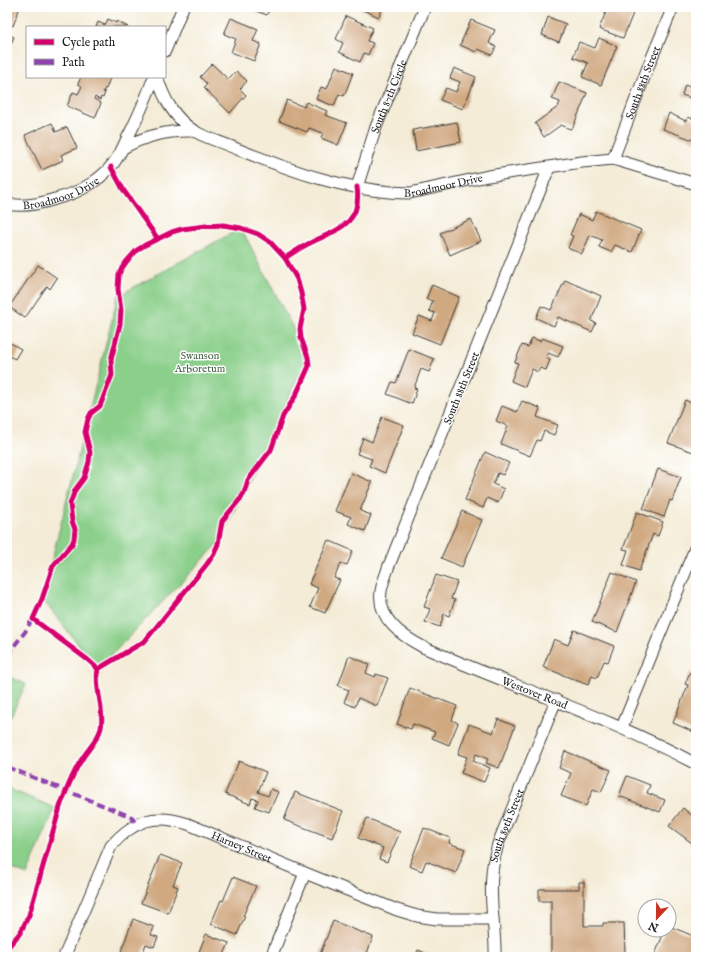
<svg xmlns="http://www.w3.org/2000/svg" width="703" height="964" font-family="'IM FELL English',serif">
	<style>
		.green { fill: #8acf8a; stroke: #537653 }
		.building { fill: #d0a981 }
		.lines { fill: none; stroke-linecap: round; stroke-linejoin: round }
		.minor-casing { stroke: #3c3b38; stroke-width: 13 }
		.minor { stroke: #fff; stroke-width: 11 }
		.quiet { stroke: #8e44ad; stroke-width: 4; stroke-dasharray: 8 4; stroke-linecap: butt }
		.cycleway-casing { stroke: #fff; stroke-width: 8 }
		.cycleway { stroke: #d6006c; stroke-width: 5 }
		.labels { text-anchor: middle; stroke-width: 3; stroke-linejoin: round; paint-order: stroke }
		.street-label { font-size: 11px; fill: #1c1c1c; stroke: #fff }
		.park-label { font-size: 11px; fill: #486448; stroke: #fff }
	</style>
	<rect width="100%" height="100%" fill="#fff"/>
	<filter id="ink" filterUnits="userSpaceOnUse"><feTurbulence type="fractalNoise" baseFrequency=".025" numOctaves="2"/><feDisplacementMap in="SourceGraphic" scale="8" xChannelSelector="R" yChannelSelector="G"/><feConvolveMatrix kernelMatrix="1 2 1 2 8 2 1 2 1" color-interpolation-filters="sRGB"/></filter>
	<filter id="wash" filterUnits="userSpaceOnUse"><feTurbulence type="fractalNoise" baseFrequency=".012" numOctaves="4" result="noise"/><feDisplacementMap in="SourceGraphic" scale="16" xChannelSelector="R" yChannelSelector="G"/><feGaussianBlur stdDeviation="0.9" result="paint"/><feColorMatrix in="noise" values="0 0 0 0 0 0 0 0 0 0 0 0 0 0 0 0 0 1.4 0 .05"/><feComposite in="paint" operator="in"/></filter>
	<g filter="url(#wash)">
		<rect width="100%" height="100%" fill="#f4ecd7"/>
		<!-- green -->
		<g class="green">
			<polygon points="241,228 308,357 218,544 98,669 42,599 118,296"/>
			<polygon points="7,676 26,684 10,718 7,716"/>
			<polygon points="7,788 55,808 27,875 7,867"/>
		</g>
		<g id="blocks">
			<!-- building -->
			<g class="building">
				<polygon points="7,7 20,7 13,26 7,23"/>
				<polygon points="126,7 140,7 138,12"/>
				<polygon points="245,7 270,7 267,15"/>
				<polygon points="361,7 383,7 379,17 361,9"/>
				<polygon points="491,7 502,7 500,11"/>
				<polygon points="608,7 633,7 631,10 634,11 623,38 599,29"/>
				<polygon points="346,16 373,28 367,41 373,43 368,55 364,53 360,62 339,52 343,43 336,39"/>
				<polygon points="548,17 566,24 559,42 542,35"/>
				<polygon points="231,18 258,29 253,41 261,44 254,61 231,52 236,39 224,34"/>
				<polygon points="108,19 116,23 117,21 128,27 96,27 98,22 105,25"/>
				<polygon points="471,20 495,30 489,43 496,47 492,55 478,49 476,52 460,45"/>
				<polygon points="7,34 14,37 9,48 7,47"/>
				<polygon points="599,38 617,46 601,85 582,77 588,63 573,57 579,42 595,48"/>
				<polygon points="696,59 696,69 693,67"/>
				<polygon points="212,64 228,79 236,71 247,81 240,89 246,95 230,113 204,88 207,84 200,77"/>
				<polygon points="336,66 353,73 344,96 339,94 334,106 316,99 321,87 327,89"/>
				<polygon points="454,68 476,77 463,109 440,100 446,88 456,92 460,82 450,78"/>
				<polygon points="81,77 107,77 110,78 106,89 105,88 103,92 105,92 103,98 101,97 100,100 95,97 94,99 101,103 95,118 67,106 73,92 78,94 82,86 78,84"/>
				<polygon points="696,78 696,100 682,95 685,85 692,88"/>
				<polygon points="559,82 587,93 573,127 570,129 561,125 544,137 535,123 558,107 560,102 552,99"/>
				<polygon points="287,100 304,107 306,102 327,111 325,115 347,123 338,145 321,138 323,133 309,128 307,132 279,121"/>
				<polygon points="669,113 686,121 688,117 696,120 696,141 663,129"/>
				<polygon points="457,122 461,142 416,151 413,130"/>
				<polygon points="52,123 56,132 67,127 77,148 61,155 63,160 42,170 25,135"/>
				<polygon points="596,211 641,230 632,252 615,245 611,252 599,247 602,240 590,235 582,254 568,248 573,236 570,235 579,214 592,220"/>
				<polygon points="471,219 481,241 450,255 440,233"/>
				<polygon points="38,265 57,278 50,289 47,286 25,318 9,307"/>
				<polygon points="565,280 601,296 591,321 596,323 592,332 558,317 554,326 536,318 541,306 551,310"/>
				<polygon points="432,285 459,297 440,344 412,333 419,316 432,321 435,313 429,311 433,301 426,299"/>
				<polygon points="532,338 540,341 542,338 563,346 558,357 548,353 546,358 550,360 546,370 540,368 538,372 532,369 525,387 511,381 518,363 515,362 522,345 528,347"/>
				<polygon points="7,341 21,349 15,359 9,356 7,359"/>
				<polygon points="409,349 434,359 429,372 421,369 414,388 417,389 412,404 387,394 392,382 396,383"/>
				<polygon points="696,355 696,367 692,365"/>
				<polygon points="685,400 696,405 696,444 693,452 668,443"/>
				<polygon points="522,401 540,408 537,417 558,425 554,435 544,431 540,441 537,440 530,456 501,444 508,426 496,421 502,406 517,412"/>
				<polygon points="382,417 404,425 385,473 369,466 372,459 357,454 363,438 372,442"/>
				<polygon points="485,452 509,463 503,475 498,473 493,484 504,489 498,503 487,498 483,508 465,500"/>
				<polygon points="658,469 681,477 672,501 670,500 664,517 643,509"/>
				<polygon points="351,473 372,482 360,511 371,515 365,531 348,524 351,517 335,511"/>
				<polygon points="462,511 482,520 462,567 441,558"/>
				<polygon points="637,512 663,522 658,536 653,534 639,571 623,565 628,550 623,549"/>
				<polygon points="328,540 353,551 347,565 341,563 334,578 340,580 325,613 310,607 318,588 309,584"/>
				<polygon points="612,572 636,582 617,632 592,622"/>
				<polygon points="436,575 457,582 451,599 455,600 449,616 444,614 440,627 425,622 430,609 424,607"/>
				<polygon points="574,630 614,646 608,662 604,661 597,678 592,676 588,685 543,667 554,639 568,645"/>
				<polygon points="349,656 369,664 366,673 375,677 376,674 388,678 377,706 358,698 355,707 344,702 349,690 338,686"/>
				<polygon points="690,672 696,675 696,733 673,723 688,685 685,684"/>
				<polygon points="410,688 457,706 452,720 458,723 449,745 432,738 435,732 413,724 411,729 397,724"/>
				<polygon points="498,719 515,726 499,768 486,763 488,759 476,754 473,761 490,768 484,782 461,773 467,757 458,754 469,724 493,733"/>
				<polygon points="565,751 611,770 601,792 593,789 586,806 561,796 571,773 559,768"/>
				<polygon points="239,761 266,772 258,792 268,796 271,789 278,792 269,812 255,807 258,800 252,798 250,804 225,794"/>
				<polygon points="627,776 650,785 647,793 665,800 660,812 619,796"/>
				<polygon points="295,792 343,811 332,838 284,820"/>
				<polygon points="683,808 696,819 696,846 669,826"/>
				<polygon points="367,818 400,832 387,862 379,859 383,848 358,838"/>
				<polygon points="424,828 450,838 449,843 465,849 456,873 426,861 422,871 409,866"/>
				<polygon points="160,855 182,863 173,885 178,887 168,913 141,903"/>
				<polygon points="233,877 256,886 243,916 245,916 237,935 211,924 221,900 223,901"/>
				<polygon points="579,882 584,882 584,926 603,926 603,923 624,923 625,954 614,954 614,957 551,957 551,901 539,901 539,889 579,889"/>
				<polygon points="133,919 154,927 151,935 158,937 154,947 146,944 141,957 119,957"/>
				<polygon points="333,921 373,937 366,956 358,953 356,957 319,957"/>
				<polygon points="669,926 696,937 691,950 696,952 696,957 654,957 665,930 669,930"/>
				<polygon points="206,934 229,943 223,957 197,957"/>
				<polygon points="418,950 434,957 415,957"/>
			</g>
		</g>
	</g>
	<g filter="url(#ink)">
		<use href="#blocks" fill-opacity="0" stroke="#3c3b38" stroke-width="1"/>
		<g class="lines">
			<!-- minor casing -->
			<g class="minor-casing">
				<g id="minor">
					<polyline points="165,51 183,7"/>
					<path id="s1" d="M157,77c7,22 17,41 37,54 12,7 30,12 43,18 55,22 112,43 173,44l78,-17 94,-14 31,-3 83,25"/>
					<path d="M123,148c23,-13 45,-18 72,-17"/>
					<path id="s2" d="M613,159l37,-97 23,-55"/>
					<path id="s3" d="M549,168l-161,400c-2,7 -6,16 -7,23 -4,28 21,45 42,56 91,40 185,70 273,117"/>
					<path id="s4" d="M357,187l19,-60 49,-120"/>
					<path id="s5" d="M7,204c16,3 33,0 48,-5 25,-6 51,-21 64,-44 4,-7 7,-15 11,-22 9,-18 17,-37 24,-56"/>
					<polyline points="622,727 696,546"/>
					<path id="s6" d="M64,957l47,-111c23,-26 43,-33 77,-22l117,49 92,37 20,6 20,3h56"/>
					<polyline points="271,957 305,873"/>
					<path id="s7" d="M495,957c1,-27 -6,-54 -3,-82 0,-10 3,-20 6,-31l58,-144"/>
				</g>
			</g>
			<!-- minor -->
			<use href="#minor" class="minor"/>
			<!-- quiet -->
			<g class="quiet">
				<polyline points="7,655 25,632 34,616"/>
				<polyline points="7,767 132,817 136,825"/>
			</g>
			<!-- cycleway casing -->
			<g class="cycleway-casing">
				<g id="cycleway">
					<polyline points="111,167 124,191 158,239"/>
					<path d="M285,258c9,-6 18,-12 27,-16 27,-13 50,-19 45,-55"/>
					<path d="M7,948l13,-15 9,-18 31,-108c6,-16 12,-33 22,-48 6,-10 16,-19 19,-31 4,-20 -7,-39 -3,-59l47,-28 62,-77 7,-10 4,-10 4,-23 19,-23 3,-5 4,-13 23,-30 12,-34 13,-21 13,-29 -1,-9 -7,-19 -1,-9 4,-20 -3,-16 -4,-14 -12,-21 -15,-16 -12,-8 -17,-6 -18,-3 -17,1 -24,3 -10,3 -27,13 -8,5 -10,11 -5,7 -3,6 -1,15 3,21 -1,14 -9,36 1,15 -12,31 -9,7 -3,6 -3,13 5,20 -1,10 -5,16 -9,12 -5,14 2,17 3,8 -1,10 -2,5 -19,22 -11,33 -9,20 55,41 10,9"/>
				</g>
			</g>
			<!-- cycleway -->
			<use href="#cycleway" class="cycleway"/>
		</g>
	</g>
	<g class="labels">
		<!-- street labels -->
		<g class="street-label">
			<text dy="4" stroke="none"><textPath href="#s2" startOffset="82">South 88th Street</textPath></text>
			<text dy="4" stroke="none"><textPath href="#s4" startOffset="96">South 87th Circle</textPath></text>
			<text dy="4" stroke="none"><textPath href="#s1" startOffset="327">Broadmoor Drive</textPath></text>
			<text dy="4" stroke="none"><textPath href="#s5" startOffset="56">Broadmoor Drive</textPath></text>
			<text transform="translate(461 388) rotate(-68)" y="4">South 88th Street</text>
			<text dy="4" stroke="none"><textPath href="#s3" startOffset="651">Westover Road</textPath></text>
			<text dy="4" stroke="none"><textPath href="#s7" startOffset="134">South 89th Street</textPath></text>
			<text dy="4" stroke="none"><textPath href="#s6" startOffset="265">Harney Street</textPath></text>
		</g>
		<!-- park labels -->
		<g class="park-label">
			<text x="200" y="359">Swanson<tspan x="200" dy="13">Arboretum</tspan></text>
		</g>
	</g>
	<!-- margin -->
	<rect width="703" height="964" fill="none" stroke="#fff" stroke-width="24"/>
	<!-- legend -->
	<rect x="26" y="26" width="140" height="52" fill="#ffffff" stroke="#a4a4a4"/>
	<rect x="34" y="39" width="20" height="6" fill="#d6006c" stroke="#a4a4a4"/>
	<text x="62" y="46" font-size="12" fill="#1c1c1c">Cycle path</text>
	<rect x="34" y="59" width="20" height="6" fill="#8e44ad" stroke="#a4a4a4"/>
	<text x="62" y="66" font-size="12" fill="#1c1c1c">Path</text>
	<!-- north arrow -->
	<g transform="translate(657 918) rotate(202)"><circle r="19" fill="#ffffff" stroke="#a4a4a4"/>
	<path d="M0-3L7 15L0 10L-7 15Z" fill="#c8321e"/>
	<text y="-6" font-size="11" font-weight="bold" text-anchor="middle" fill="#1c1c1c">N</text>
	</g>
</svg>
